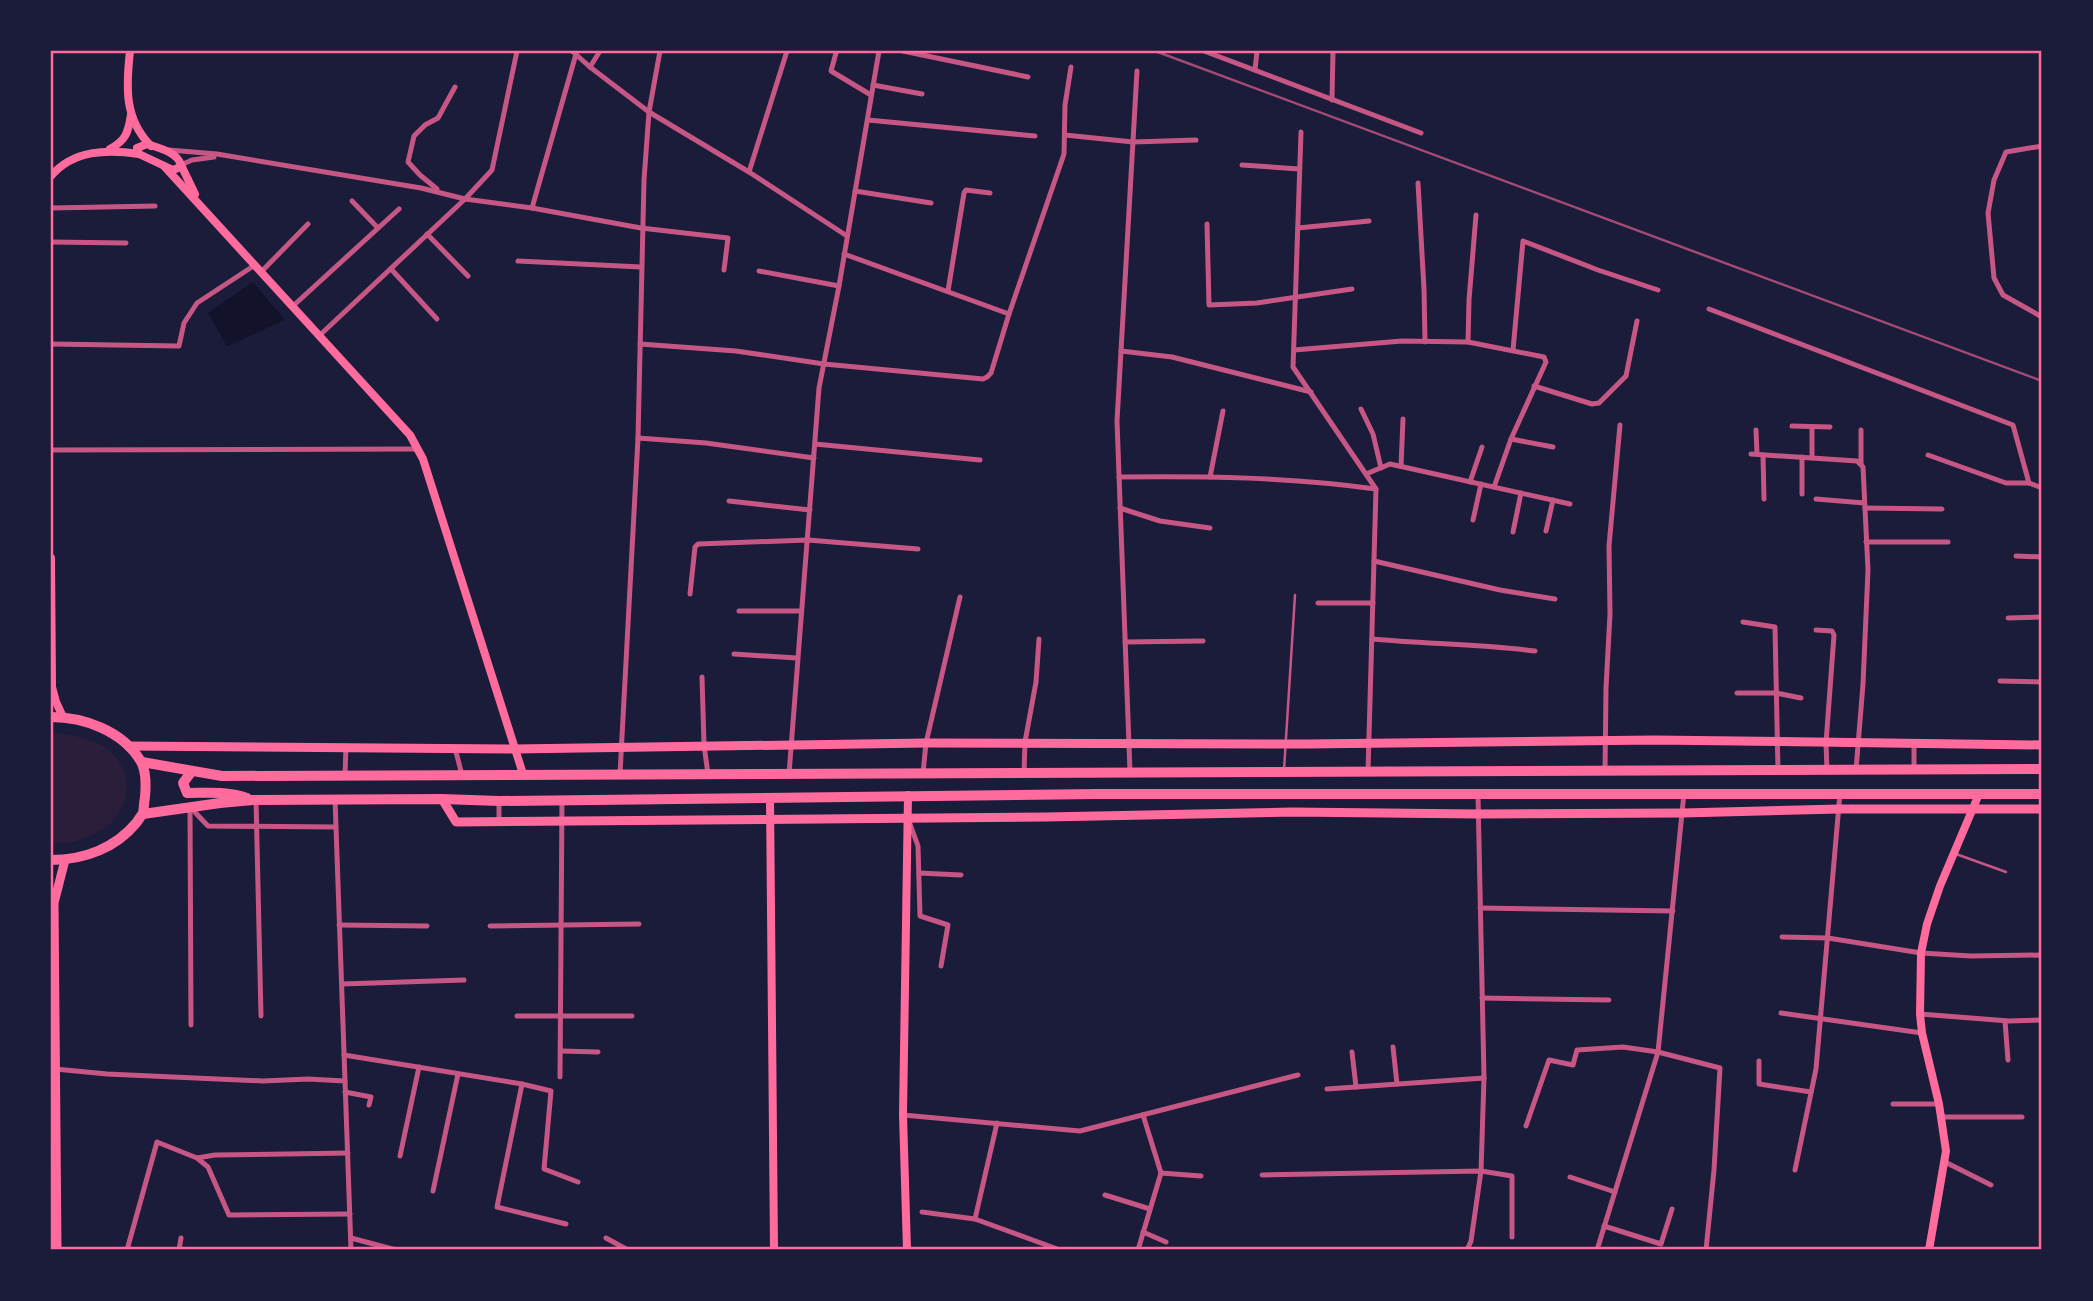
<svg xmlns="http://www.w3.org/2000/svg" width="2093" height="1301" font-family="Overpass,sans-serif">
	<style>
		.green { fill: #2a1e3b }
		.water { fill: #12122b }
		.lines { fill: none; stroke-linecap: round; stroke-linejoin: round }
		.service { stroke: #c65784; stroke-width: 2.5 }
		.minor { stroke: #c65784; stroke-width: 5 }
		.secondary { stroke: #ff6b9d; stroke-width: 8 }
		.primary { stroke: #ff6b9d; stroke-width: 9 }
		.trunk { stroke: #ff6b9d; stroke-width: 10 }
		.rail { stroke: #a44b75; stroke-width: 2.5 }
		.neatline { fill: none; stroke: #ff6b9d; stroke-width: 2.5 }
	</style>
	<rect width="100%" height="100%" fill="#1b1b3a"/>
	<!-- green -->
	<path class="green" d="M51,732c17,2 47,7 60,20 22,21 20,50 0,71 -8,8 -23,14 -34,18 -8,3 -18,2 -26,3z"/>
	<!-- water -->
	<polygon class="water" points="253,282 285,320 227,346 208,313"/>
	<g class="lines">
		<!-- service -->
		<g class="service">
			<polyline points="1284,770 1295,595"/>
			<polyline points="1956,854 2006,872"/>
		</g>
		<!-- minor -->
		<g class="minor">
			<polyline points="572,51 590,67 649,112 749,172 847,236"/>
			<polyline points="903,51 1028,77"/>
			<polyline points="1204,51 1421,133"/>
			<polyline points="836,53 831,71 871,95"/>
			<polyline points="590,67 600,51"/>
			<polyline points="1255,70 1257,51"/>
			<polyline points="873,85 922,94"/>
			<polyline points="1332,100 1333,51"/>
			<polyline points="868,120 1035,136"/>
			<polyline points="1301,132 1293,367 1376,489 1368,772"/>
			<polyline points="1065,135 1133,142 1196,140"/>
			<polyline points="2042,146 2006,152 1994,180 1988,213 1994,278 2003,295 2042,317"/>
			<polyline points="169,150 217,154 421,188 465,199 532,208 641,228 728,238 724,270"/>
			<polyline points="181,165 192,160 214,157"/>
			<polyline points="1242,165 1299,169"/>
			<polyline points="749,172 787,51"/>
			<polyline points="1418,183 1424,289 1425,342"/>
			<polyline points="437,189 420,175 408,162 414,136 425,125 438,118 455,87"/>
			<polyline points="855,191 931,203"/>
			<polyline points="352,201 378,228"/>
			<polyline points="51,208 155,206"/>
			<polyline points="532,208 576,54"/>
			<polyline points="1207,224 1209,305 1257,303 1352,289"/>
			<polyline points="1298,228 1369,221"/>
			<polyline points="427,234 468,276"/>
			<polyline points="51,242 126,243"/>
			<polyline points="844,254 1009,314"/>
			<polyline points="518,261 641,267"/>
			<polyline points="391,269 437,319"/>
			<polyline points="262,271 308,224"/>
			<polyline points="759,271 839,286"/>
			<polyline points="948,291 964,193 966,190 990,193"/>
			<polyline points="293,306 399,209"/>
			<polyline points="1709,309 2013,425 2029,483 2042,488"/>
			<polyline points="320,335 465,199 492,170 517,51"/>
			<polyline points="1468,342 1469,300 1476,215"/>
			<polyline points="51,344 179,346 184,323 197,303 255,265"/>
			<polyline points="640,344 736,351 824,364 983,379 987,377 991,373 1009,314 1064,154 1065,105 1071,67"/>
			<polyline points="1294,350 1402,341 1468,342 1544,357 1546,362 1511,439 1494,487"/>
			<polyline points="1513,350 1523,241 1598,270 1658,290"/>
			<polyline points="1121,351 1172,357 1311,392"/>
			<polyline points="1534,386 1592,404 1599,403 1626,376 1637,321"/>
			<polyline points="1361,409 1373,434 1381,468"/>
			<polyline points="1792,426 1830,427"/>
			<polyline points="1812,427 1812,458"/>
			<polyline points="1756,430 1757,454"/>
			<polyline points="638,438 706,443 814,458"/>
			<polyline points="1511,439 1553,447"/>
			<polyline points="815,444 980,460"/>
			<polyline points="51,450 418,449"/>
			<polyline points="1751,454 1857,461 1863,467 1868,570 1863,684 1856,770"/>
			<polyline points="1763,455 1764,499"/>
			<polyline points="1928,455 2006,483 2029,483"/>
			<polyline points="1802,457 1802,494"/>
			<polyline points="1861,464 1861,430"/>
			<polyline points="1401,466 1403,419"/>
			<polyline points="1366,474 1390,464 1570,504"/>
			<path d="M1119,477c85,-1 172,0 257,12"/>
			<polyline points="1210,477 1223,411"/>
			<polyline points="1470,482 1482,447"/>
			<polyline points="1816,499 1864,503"/>
			<polyline points="729,501 810,510"/>
			<polyline points="1120,508 1160,521 1210,528"/>
			<polyline points="1865,508 1942,509"/>
			<polyline points="1473,520 1481,484"/>
			<polyline points="1546,531 1553,500"/>
			<polyline points="1513,532 1521,493"/>
			<polyline points="1866,542 1948,542"/>
			<polyline points="2016,556 2042,557"/>
			<polyline points="1374,561 1500,590 1555,599"/>
			<polyline points="690,594 695,547 698,544 808,540 918,549"/>
			<polyline points="1318,603 1373,603"/>
			<polyline points="739,611 801,611"/>
			<polyline points="2008,618 2042,617"/>
			<polyline points="1743,622 1775,627 1778,770"/>
			<polyline points="1816,630 1832,631 1834,635 1826,743 1827,770"/>
			<path d="M1372,639c54,5 109,5 163,12"/>
			<polyline points="1125,642 1203,641"/>
			<polyline points="734,654 797,658"/>
			<polyline points="702,677 704,745 708,774"/>
			<polyline points="2000,681 2042,682"/>
			<polyline points="1737,693 1776,693 1801,698"/>
			<polyline points="1914,744 1914,770"/>
			<polyline points="455,748 462,775"/>
			<polyline points="1605,771 1606,688 1610,614 1609,546 1620,425"/>
			<polyline points="1130,772 1117,421 1137,71"/>
			<polyline points="923,773 926,743 960,597"/>
			<polyline points="1024,773 1025,742 1036,682 1039,639"/>
			<polyline points="620,774 638,438 644,180 649,112 660,51"/>
			<polyline points="789,774 819,388 839,286 879,51"/>
			<polyline points="345,775 346,746"/>
			<polyline points="335,799 351,1250"/>
			<polyline points="256,800 261,1016"/>
			<polyline points="499,801 499,822"/>
			<polyline points="190,807 208,826 336,827"/>
			<polyline points="190,808 191,1025"/>
			<polyline points="910,824 918,846 920,916 948,925 941,966"/>
			<polyline points="919,873 961,875"/>
			<polyline points="1480,908 1673,911"/>
			<polyline points="339,925 427,926"/>
			<polyline points="490,926 639,924"/>
			<polyline points="1782,937 1828,938 1921,953 1971,956 2042,955"/>
			<polyline points="342,984 464,980"/>
			<polyline points="1482,998 1609,1000"/>
			<polyline points="1781,1013 1922,1033"/>
			<polyline points="1920,1014 2009,1021 2042,1020"/>
			<polyline points="517,1016 632,1016"/>
			<polyline points="2005,1021 2008,1060"/>
			<polyline points="1393,1047 1397,1084"/>
			<polyline points="561,1051 598,1052"/>
			<polyline points="1352,1052 1356,1087"/>
			<polyline points="344,1055 522,1084 551,1091 544,1169 578,1182"/>
			<polyline points="1759,1061 1759,1084 1811,1092"/>
			<polyline points="55,1069 107,1074 263,1081 308,1079 345,1081"/>
			<polyline points="560,1077 562,799"/>
			<polyline points="522,1084 497,1207 566,1224"/>
			<polyline points="1327,1089 1484,1078"/>
			<polyline points="345,1092 371,1097 369,1105"/>
			<polyline points="1893,1104 1939,1104"/>
			<polyline points="903,1115 1080,1131 1298,1075"/>
			<polyline points="1941,1117 2022,1117"/>
			<polyline points="1526,1126 1549,1060 1573,1065 1577,1050 1623,1047 1658,1052 1720,1068 1714,1170 1706,1250"/>
			<polyline points="400,1156 419,1067"/>
			<polyline points="197,1158 215,1155 348,1153"/>
			<polyline points="1945,1162 1991,1185"/>
			<polyline points="1795,1170 1816,1069 1840,793"/>
			<polyline points="1161,1173 1201,1176"/>
			<polyline points="1262,1175 1481,1171 1512,1176 1512,1237"/>
			<polyline points="1570,1177 1615,1192"/>
			<polyline points="433,1191 458,1074"/>
			<polyline points="1105,1195 1150,1209"/>
			<polyline points="922,1212 975,1219 1060,1250"/>
			<polyline points="975,1219 997,1123"/>
			<polyline points="1604,1226 1661,1244 1672,1209"/>
			<polyline points="1143,1232 1166,1242"/>
			<polyline points="351,1238 396,1250"/>
			<polyline points="606,1238 628,1250"/>
			<polyline points="127,1250 157,1142 197,1158 208,1167 229,1215 350,1214"/>
			<polyline points="179,1250 181,1238"/>
			<polyline points="1138,1250 1161,1173 1143,1115"/>
			<polyline points="1467,1250 1471,1241 1481,1171 1484,1078 1478,795"/>
			<polyline points="1597,1250 1658,1052 1684,793"/>
		</g>
		<!-- secondary -->
		<g class="secondary">
			<path d="M130,51c-4,36 -6,68 21,95"/>
			<path d="M147,144c12,4 30,8 34,21l-3,3 -5,2 -34,-16 -2,-6z"/>
			<path d="M110,149c16,-9 18,-16 21,-34"/>
			<polyline points="181,165 195,194"/>
			<polyline points="164,166 410,435 423,459 523,774"/>
			<path d="M51,176c22,-26 56,-27 88,-22"/>
			<polyline points="51,558 52,687 56,702 63,717"/>
			<polyline points="770,797 774,1250"/>
			<polyline points="907,1250 903,1115 908,795"/>
			<polyline points="1929,1250 1946,1151 1939,1104 1922,1033 1920,1014 1921,953 1927,924 1940,886 1979,794"/>
		</g>
		<!-- primary -->
		<g class="primary">
			<polyline points="128,746 515,749 926,743 1307,744 1655,740 2042,745"/>
			<polyline points="442,799 456,822 1046,817 1292,812 1478,814 1683,813 1839,809 2042,809"/>
			<polyline points="57,1250 54,903 65,860"/>
		</g>
		<!-- trunk -->
		<g class="trunk">
			<path d="M51,717c33,0 71,14 89,43 6,9 6,26 5,37 -1,5 -1,11 -2,16 -1,2 -5,7 -6,9 -21,26 -53,38 -86,38"/>
			<polyline points="142,762 222,776 2042,769"/>
			<path d="M192,771l-9,12 4,10c21,0 41,-2 60,5"/>
			<polyline points="143,814 220,803 253,800 442,799 499,801 1097,794 2042,794"/>
		</g>
		<!-- rail -->
		<polyline class="rail" points="1155,51 2042,381"/>
	</g>
	<!-- border -->
	<rect width="2093" height="1301" fill="none" stroke="#1b1b3a" stroke-width="105"/>
	<rect x="52" y="52" width="1988" height="1196" class="neatline"/>
</svg>
